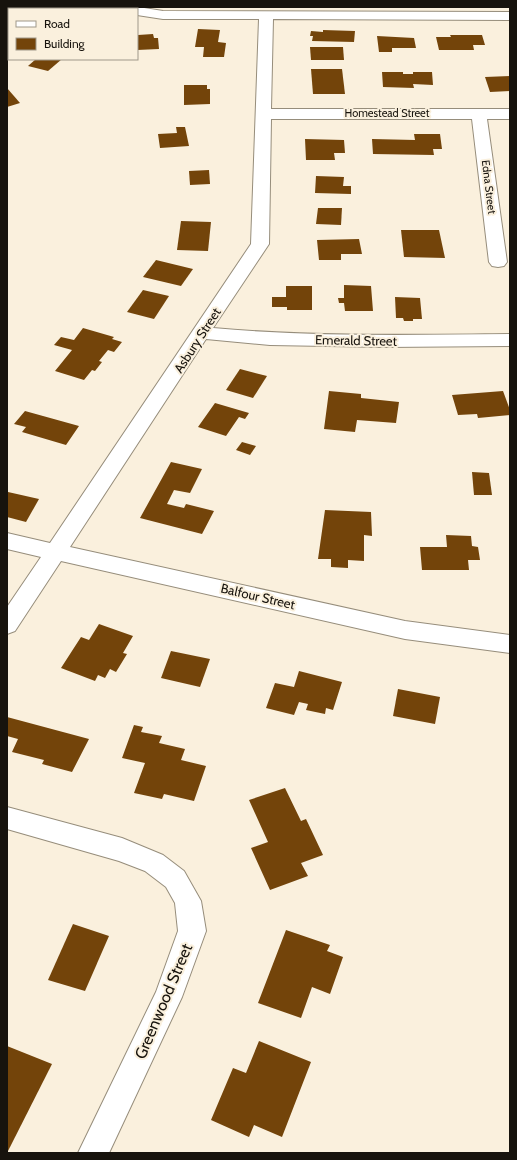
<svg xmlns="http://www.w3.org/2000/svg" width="517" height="1160" font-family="Cabin,sans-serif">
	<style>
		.building { fill: #73440a }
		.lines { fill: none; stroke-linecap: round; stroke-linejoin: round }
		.minor-casing { stroke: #968d7b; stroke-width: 2 }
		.minor { fill: #fff; fill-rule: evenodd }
		.labels { text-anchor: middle; stroke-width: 4; stroke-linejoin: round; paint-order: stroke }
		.far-street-label { font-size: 11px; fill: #17130d; stroke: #faf0dd }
		.street-label { font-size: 13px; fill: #17130d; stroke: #faf0dd }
		.near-street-label { font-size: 16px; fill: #17130d; stroke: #faf0dd }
	</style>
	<rect width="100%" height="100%" fill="#faf0dd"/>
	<!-- building -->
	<g class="building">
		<polygon points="198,29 220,30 218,42 226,43 224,57 203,57 204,47 195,47"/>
		<polygon points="323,30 355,31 354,42 312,41 313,36 310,36 311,31 323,32"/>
		<polygon points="153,34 154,38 158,38 159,49 137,50 138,35"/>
		<polygon points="450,35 482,35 485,45 473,45 474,50 439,50 436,37 451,37"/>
		<polygon points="377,36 414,38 416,48 392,48 392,52 379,52"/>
		<polygon points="310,47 343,47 344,60 311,60"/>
		<polygon points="36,59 62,59 48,71 28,66"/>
		<polygon points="311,69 342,69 345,94 313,94"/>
		<polygon points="382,72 403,72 403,74 413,74 413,72 432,72 433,85 413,84 414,88 383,87"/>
		<polygon points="510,76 510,91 490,92 485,77"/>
		<polygon points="184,85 207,85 207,89 210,89 210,104 184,105"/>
		<polygon points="7,88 20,103 7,107"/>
		<polygon points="176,127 185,127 189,146 160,148 158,134 177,133"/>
		<polygon points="414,134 440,134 442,149 433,149 434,155 373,154 372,139 415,140"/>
		<polygon points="305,139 344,140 345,153 334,153 335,160 306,160"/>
		<polygon points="209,170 210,184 190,185 189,171"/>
		<polygon points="316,176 344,177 343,186 351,186 351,194 315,193"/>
		<polygon points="318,208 342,208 341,225 316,224"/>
		<polygon points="181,221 211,222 208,251 177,250"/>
		<polygon points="401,230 439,230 445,258 404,257"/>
		<polygon points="359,239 362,254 341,254 341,260 319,260 317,240"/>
		<polygon points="156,260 193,269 181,286 143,277"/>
		<polygon points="344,285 371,286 373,311 345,311 344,303 339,303 338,298 344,298"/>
		<polygon points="286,286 312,286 312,310 287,310 287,307 272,307 272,297 286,297"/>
		<polygon points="143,290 169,296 154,319 127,312"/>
		<polygon points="395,297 420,298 422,319 413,319 413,321 404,321 403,318 396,318"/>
		<polygon points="83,328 114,337 112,339 122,342 114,352 108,350 99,361 102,362 95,371 92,370 84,380 55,371 72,350 54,345 61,337 74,340"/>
		<polygon points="240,369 267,376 253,398 226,390"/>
		<polygon points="329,391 361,394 361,398 399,402 396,423 357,420 355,432 324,429"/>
		<polygon points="503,391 510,410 510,415 478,418 477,414 458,415 452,395"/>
		<polygon points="215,403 249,413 245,419 239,417 226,436 198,427"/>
		<polygon points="25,411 79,426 66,445 22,432 26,427 14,424"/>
		<polygon points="242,442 256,446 250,455 236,450"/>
		<polygon points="171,462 202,469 190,493 174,490 167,504 184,508 186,504 214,511 202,534 140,518"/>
		<polygon points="472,472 489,473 492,495 474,495"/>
		<polygon points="8,492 39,499 26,522 7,517"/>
		<polygon points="325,510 371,512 372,536 364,535 364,561 348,560 348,568 331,567 331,559 318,559"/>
		<polygon points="446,535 471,536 472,546 478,547 480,560 468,560 469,570 422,570 420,547 447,547"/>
		<polygon points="99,624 133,636 123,653 127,654 116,672 110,669 105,678 98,675 95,681 61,668 81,637 89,640"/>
		<polygon points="171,651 210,659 200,687 161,678"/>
		<polygon points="299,671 342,682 333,710 326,708 325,714 306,710 308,704 299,702 294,715 266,708 275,683 294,687"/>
		<polygon points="398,689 440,697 435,724 393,716"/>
		<polygon points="7,717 89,739 72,772 42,764 44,760 12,752 18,739 7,736"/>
		<polygon points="134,725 143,727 141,732 162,736 159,743 185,749 181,760 206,766 194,801 164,794 162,799 134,793 145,763 122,758"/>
		<polygon points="285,788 301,821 306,819 323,855 301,863 308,876 270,890 251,848 268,842 249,800"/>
		<polygon points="73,924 109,936 85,991 48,980"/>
		<polygon points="286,930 330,945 327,951 343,957 330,994 312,987 301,1018 258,1003"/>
		<polygon points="259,1041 311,1062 282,1137 254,1125 249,1137 211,1120 233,1068 246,1073"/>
		<polygon points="7,1046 52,1064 7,1153"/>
	</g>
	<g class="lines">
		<!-- minor casing -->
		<g class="minor-casing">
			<g id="minor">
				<path d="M138,7l25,4 347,1v8l-237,-1 -2,90h239v10h-23l20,143 -3,4 -6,1 -6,-1 -3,-4 -17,-143h-201l-2,125 -56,84c99,9 198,7 297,6v12l-125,1 -115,-2 -64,-6 -136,208 335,74 105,14v18l-105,-14 -344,-78 -46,70 -8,3v-27l34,-50 -34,-8v-16l43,10 201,-299 8,-225h-96l-26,-4v-6h-5z"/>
				<rect x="7" y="35" width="2" height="10"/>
				<polygon points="7,807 122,838 163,855 184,871 201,901 206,931 182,997 109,1153 78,1153 156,992 178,931 175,903 166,887 145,871 119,861 7,829"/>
			</g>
		</g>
		<!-- minor -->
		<use href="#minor" class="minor"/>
	</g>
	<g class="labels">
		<!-- far-street labels -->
		<g class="far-street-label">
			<text x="387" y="117">Homestead Street</text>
			<text transform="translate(489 187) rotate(83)" y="4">Edna Street</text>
		</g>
		<!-- street labels -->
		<g class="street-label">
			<text transform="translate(197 340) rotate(-57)" y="5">Asbury Street</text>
			<text transform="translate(356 340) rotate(1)" y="5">Emerald Street</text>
			<text transform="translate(258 596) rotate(13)" y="5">Balfour Street</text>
		</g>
		<!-- near-street labels -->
		<g class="near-street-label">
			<text transform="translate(163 1001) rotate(-67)" y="6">Greenwood Street</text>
		</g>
	</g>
	<!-- border -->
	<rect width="517" height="1160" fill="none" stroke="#17130d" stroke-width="16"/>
	<!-- legend -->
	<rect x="8" y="8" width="130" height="52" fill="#faf0dd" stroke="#9f988a"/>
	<rect x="16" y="21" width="20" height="6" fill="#ffffff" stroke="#9f988a"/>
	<text x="44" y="28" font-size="12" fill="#17130d">Road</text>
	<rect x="16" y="38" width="20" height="12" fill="#73440a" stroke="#9f988a"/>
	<text x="44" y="48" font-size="12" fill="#17130d">Building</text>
</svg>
